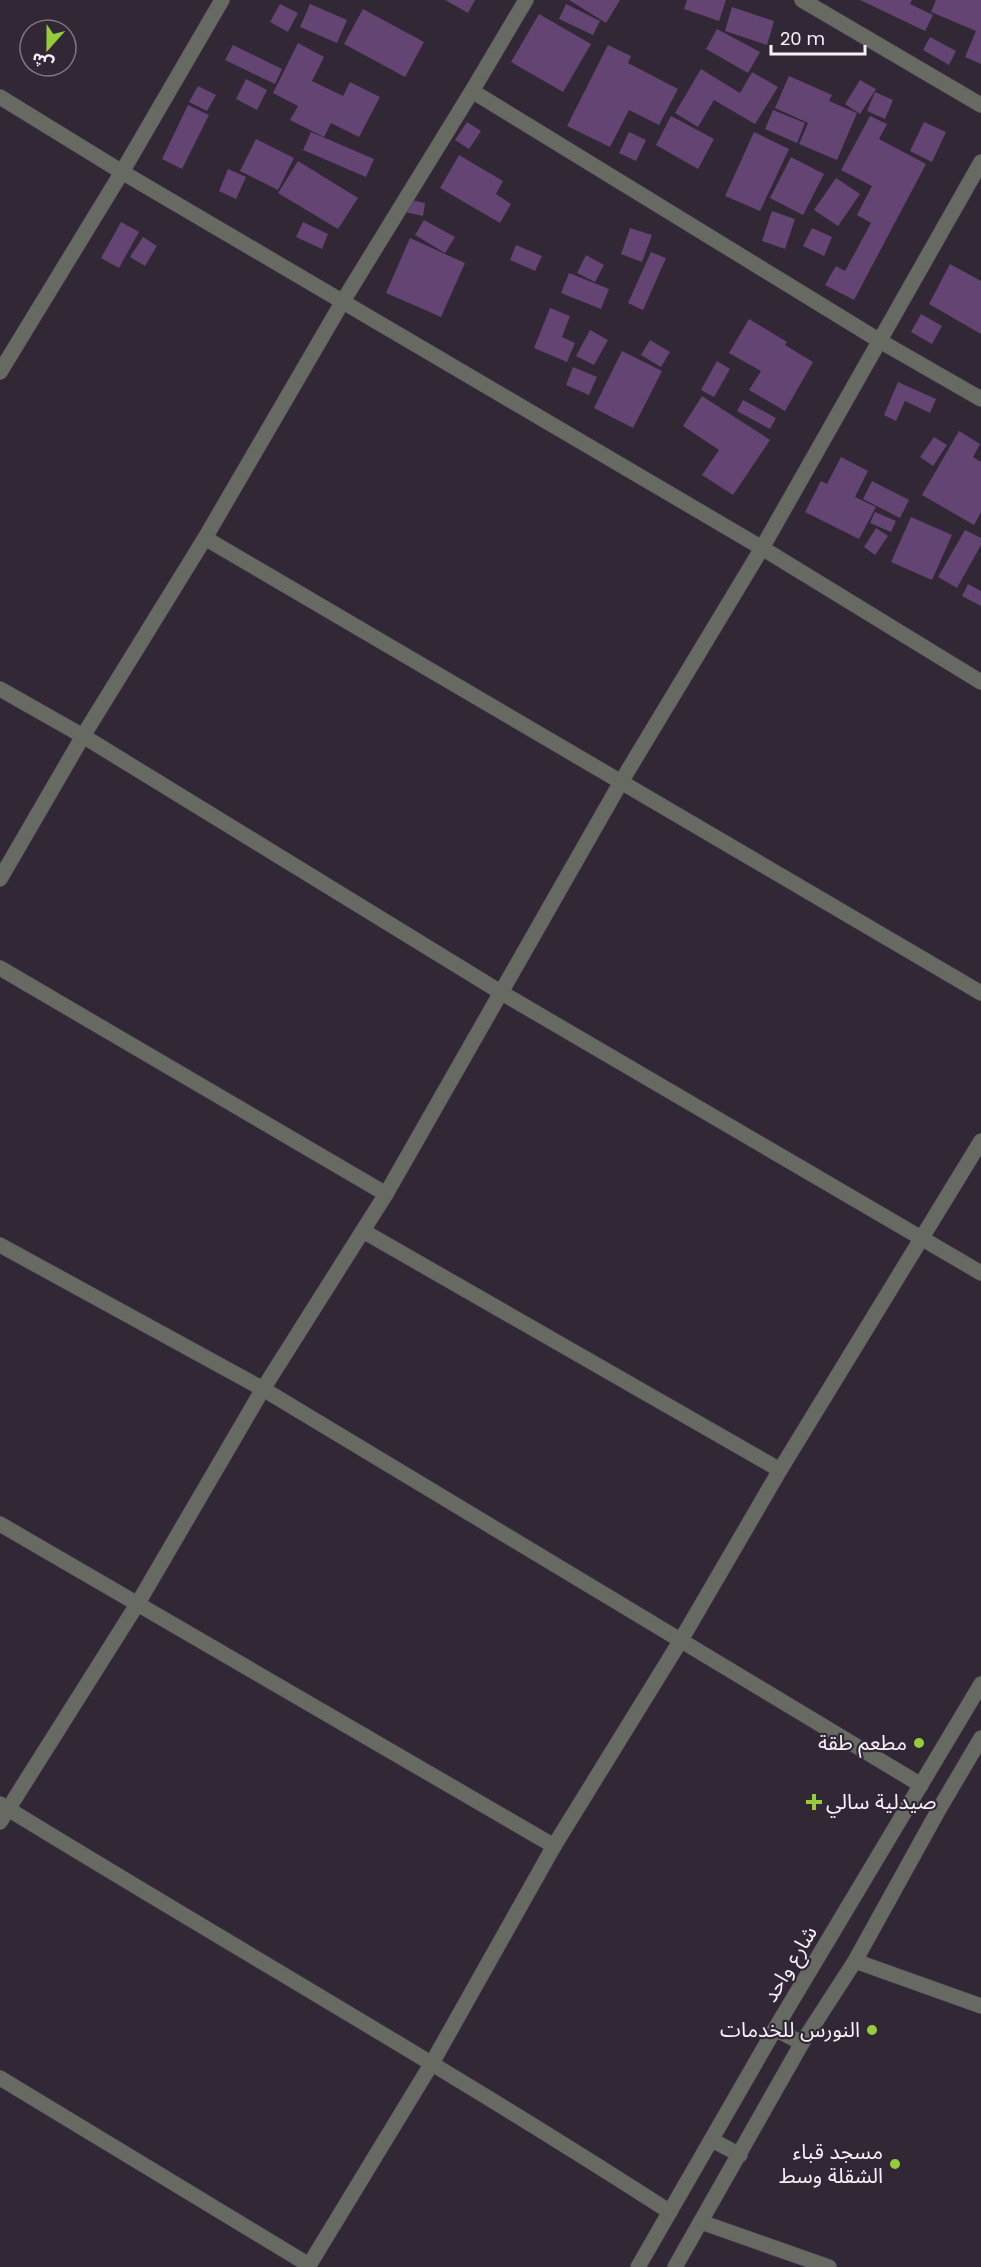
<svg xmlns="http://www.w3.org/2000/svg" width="981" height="2267" font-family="Poppins,'Noto Sans Arabic',sans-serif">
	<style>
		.building { fill: #644472 }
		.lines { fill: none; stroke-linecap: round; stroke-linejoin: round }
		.minor-casing { stroke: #4d4351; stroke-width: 16 }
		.tertiary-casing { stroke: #4d4351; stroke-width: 16 }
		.minor { stroke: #666a62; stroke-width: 15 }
		.tertiary { stroke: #666a62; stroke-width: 15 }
		.poi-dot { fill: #96cc3a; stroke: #312735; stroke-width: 2 }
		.labels { text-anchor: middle; stroke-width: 4.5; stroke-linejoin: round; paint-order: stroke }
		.poi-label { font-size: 21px; fill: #f7f0fa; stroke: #312735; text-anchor: end }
		.street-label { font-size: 21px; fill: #f7f0fa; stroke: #312735 }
	</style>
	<rect width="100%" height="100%" fill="#312735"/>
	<!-- building -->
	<g class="building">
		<polygon points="445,0 475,0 468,13"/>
		<polygon points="569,0 620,0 606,23"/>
		<polygon points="687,0 726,0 719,21 684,9"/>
		<polygon points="860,0 912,0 910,4 933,15 925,31"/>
		<polygon points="936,0 981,0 981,64 965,57 976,31 931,12"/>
		<polygon points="280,4 298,13 288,32 270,22"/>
		<polygon points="310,4 347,20 337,43 300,27"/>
		<polygon points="566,4 600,21 593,35 559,19"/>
		<polygon points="732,7 774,21 767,45 725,31"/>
		<polygon points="363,9 424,42 405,77 344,44"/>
		<polygon points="539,14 591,44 563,92 511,62"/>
		<polygon points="717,29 760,52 748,73 706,49"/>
		<polygon points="930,37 956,51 949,65 923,50"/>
		<polygon points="298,43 324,57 312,81 343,96 350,82 380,97 359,137 331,123 324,137 290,120 298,106 273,93"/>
		<polygon points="233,45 282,69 275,84 225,60"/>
		<polygon points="608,45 631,56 628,63 678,89 659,125 629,110 610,147 567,126"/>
		<polygon points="701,69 740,93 752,72 778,87 755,124 714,100 698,127 675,113"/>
		<polygon points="789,76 832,95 829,101 857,113 837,160 799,144 808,123 775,108"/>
		<polygon points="246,79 267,90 257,110 236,99"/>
		<polygon points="860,80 876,89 860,114 845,104"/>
		<polygon points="198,86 216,95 207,111 189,102"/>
		<polygon points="875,92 893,100 885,119 867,111"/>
		<polygon points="188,105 209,115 182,169 162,159"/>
		<polygon points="773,110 805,123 797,143 765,129"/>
		<polygon points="671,116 714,139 698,169 656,145"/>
		<polygon points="870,116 887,124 879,139 926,164 854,300 825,285 836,266 845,271 871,223 857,215 872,186 841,170"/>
		<polygon points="467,122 481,131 469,149 455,140"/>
		<polygon points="924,122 946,132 932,162 910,151"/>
		<polygon points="311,132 374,159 366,177 303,150"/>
		<polygon points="629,132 646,140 636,161 619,153"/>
		<polygon points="754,132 789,149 760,211 725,196"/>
		<polygon points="256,139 294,158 278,190 240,171"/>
		<polygon points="459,155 503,181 496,194 511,204 500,223 440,188"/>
		<polygon points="791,157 824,174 803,215 770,198"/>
		<polygon points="298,161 358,198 338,229 278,193"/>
		<polygon points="228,169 246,177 236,199 219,191"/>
		<polygon points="836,178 860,194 838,226 814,210"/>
		<polygon points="403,198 425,203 423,216 400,211"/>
		<polygon points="772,211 795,219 785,249 762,241"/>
		<polygon points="424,220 455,237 445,253 415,235"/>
		<polygon points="121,222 139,232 119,268 101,258"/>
		<polygon points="303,222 328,234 322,249 296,237"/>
		<polygon points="630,228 652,235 642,262 621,254"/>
		<polygon points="812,228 832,237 824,256 803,246"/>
		<polygon points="143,237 157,246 145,266 130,257"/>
		<polygon points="410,238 465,263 441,317 386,293"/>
		<polygon points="516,245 542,256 535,271 510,260"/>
		<polygon points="651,252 666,258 643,310 628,303"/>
		<polygon points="586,255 604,265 595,282 577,273"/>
		<polygon points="950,264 981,281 981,334 929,304"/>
		<polygon points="569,273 609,289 601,309 561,293"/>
		<polygon points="550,308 570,316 562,337 575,343 567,362 534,348"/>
		<polygon points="921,314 942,326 932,344 911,332"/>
		<polygon points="749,319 787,342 785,345 813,362 785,411 749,390 761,371 729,353"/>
		<polygon points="590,330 608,340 594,365 576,356"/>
		<polygon points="650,340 670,352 661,367 641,355"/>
		<polygon points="622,351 662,371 633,428 594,408"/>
		<polygon points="717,361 730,369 714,397 701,390"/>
		<polygon points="573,367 597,377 589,395 566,385"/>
		<polygon points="898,382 936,399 930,413 905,401 896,421 884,415"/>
		<polygon points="702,396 770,440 733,495 702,475 719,450 683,426"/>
		<polygon points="743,400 776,418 770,429 737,411"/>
		<polygon points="959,431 980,444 973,457 981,462 981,512 974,525 922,495"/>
		<polygon points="934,437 947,445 933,466 920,457"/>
		<polygon points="841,457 868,471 855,497 876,507 859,539 805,512 821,481 827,484"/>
		<polygon points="872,481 909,500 900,518 863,499"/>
		<polygon points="875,512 896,521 891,532 870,523"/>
		<polygon points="911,517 952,535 932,580 891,562"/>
		<polygon points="876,528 888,536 875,555 864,547"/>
		<polygon points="965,530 981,538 981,545 957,588 938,577"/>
		<polygon points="968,584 981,591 981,606 962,596"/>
	</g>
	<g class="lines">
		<!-- minor casing -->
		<g class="minor-casing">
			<g id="minor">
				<polyline points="802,0 981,105"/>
				<polyline points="472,91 880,341 981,399"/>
				<polyline points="0,97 122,172 762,548 981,682"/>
				<polyline points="0,372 122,172 222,0"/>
				<polyline points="205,538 981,993"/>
				<polyline points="0,689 83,736 502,993 981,1273"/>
				<polyline points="0,879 83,736 205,538 343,301 472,91 526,0"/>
				<polyline points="0,968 386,1194"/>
				<polyline points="363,1231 780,1470"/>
				<polyline points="0,1245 263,1389 921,1785"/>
				<polyline points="0,1524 554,1846"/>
				<path d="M0,1804c223,137 450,266 670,408"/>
				<polyline points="0,1822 138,1603 263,1389 386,1194 621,782 762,548 981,162"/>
				<polyline points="855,1961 981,2006"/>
				<polyline points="0,2078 309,2265"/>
				<polyline points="701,2222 829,2267"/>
				<polyline points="308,2267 432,2063 554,1846 681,1640 780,1470 981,1141"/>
			</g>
		</g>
		<!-- tertiary casing -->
		<g class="tertiary-casing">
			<g id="tertiary">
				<polyline points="775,2029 802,2043"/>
				<polyline points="712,2140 740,2155"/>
				<polyline points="638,2267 775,2029 981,1684"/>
				<polyline points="675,2267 802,2043 855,1961 938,1811 981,1738"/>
			</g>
		</g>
		<!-- minor -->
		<use href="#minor" class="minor"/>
		<!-- tertiary -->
		<use href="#tertiary" class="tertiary"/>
	</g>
	<!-- markers -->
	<g class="poi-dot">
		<circle cx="919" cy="1743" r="6"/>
		<path d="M811 1793h6v6h6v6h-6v6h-6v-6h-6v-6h6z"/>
		<circle cx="872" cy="2030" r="6"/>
		<circle cx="895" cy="2164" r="6"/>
	</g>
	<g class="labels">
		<!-- poi labels -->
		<g class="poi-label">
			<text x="907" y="1750">مطعم طقة</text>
			<text x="826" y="1809" text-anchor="start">صيدلية سالي</text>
			<text x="860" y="2037">النورس للخدمات</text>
			<text x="883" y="2159">مسجد قباء<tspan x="883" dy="24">الشقلة وسط</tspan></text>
		</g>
		<!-- street labels -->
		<g class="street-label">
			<text transform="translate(790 1964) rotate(-59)" y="7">شارع واحد</text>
		</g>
	</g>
	<!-- north arrow -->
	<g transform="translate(48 48) rotate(201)"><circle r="28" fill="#312735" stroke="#807784" stroke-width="1.5"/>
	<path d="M0-4.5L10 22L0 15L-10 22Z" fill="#96cc3a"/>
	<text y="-9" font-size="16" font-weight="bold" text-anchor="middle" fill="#f7f0fa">ش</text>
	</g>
	<!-- scale -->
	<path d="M771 45v9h94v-9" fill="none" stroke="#f7f0fa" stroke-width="3"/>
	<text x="780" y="45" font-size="18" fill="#f7f0fa" stroke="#312735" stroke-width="4.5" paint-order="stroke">20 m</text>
</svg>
